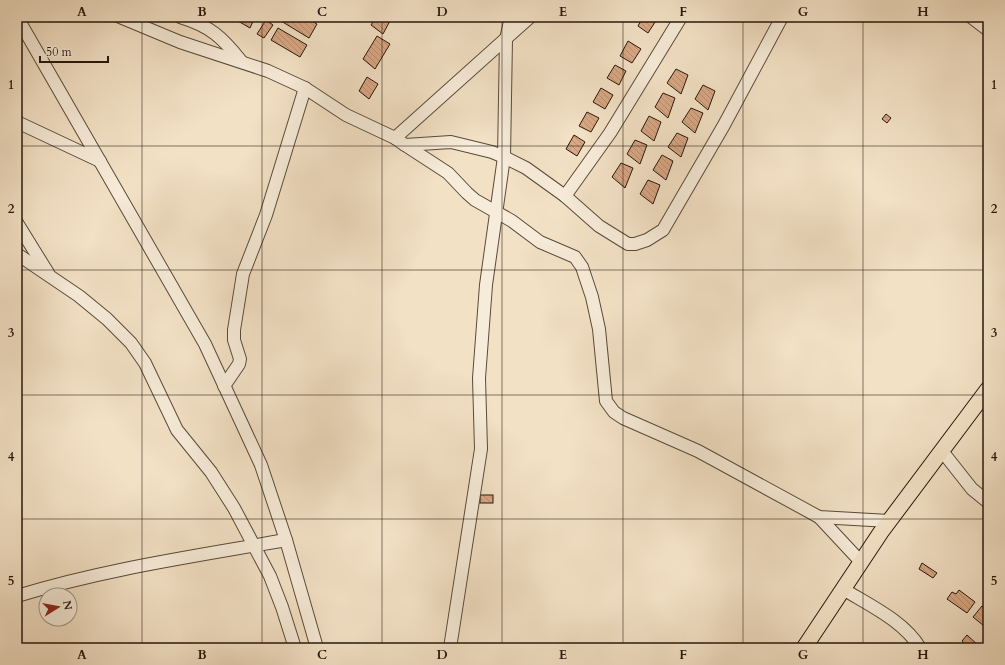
<svg xmlns="http://www.w3.org/2000/svg" width="1005" height="665" font-family="Cardo,serif">
	<style>
		.building { fill: url(#building-back-hatch); stroke: #26170c }
		.lines { fill: none; stroke-linecap: round; stroke-linejoin: round }
		.minor-casing { stroke: #594a3a; stroke-width: 14 }
		.major-casing { stroke: #26170c; stroke-width: 17 }
		.minor { stroke: #f7ecd9; stroke-width: 12 }
		.major { stroke: #f3e1c5; stroke-width: 15 }
		.grid { fill: none; stroke: #26170c; stroke-width: 1; stroke-opacity: 0.55 }
		.neatline { fill: none; stroke: #26170c; stroke-width: 1.5 }
		.grid-label { font-size: 13px; text-anchor: middle; font-weight: bold; fill: #26170c }
	</style>
	<defs>
		<pattern id="building-back-hatch" width="6" height="6" patternUnits="userSpaceOnUse"><rect width="6" height="6" fill="#d9a885"/><path d="M-1 5l2 2M0 0l6 6M5-1l2 2" fill="none" stroke="#ba9072"/></pattern>
	</defs>
	<rect width="100%" height="100%" fill="#f3e1c5"/>
	<filter id="stains"><feTurbulence type="fractalNoise" baseFrequency=".005" numOctaves="4"/><feColorMatrix values="0 0 0 0 .2 0 0 0 0 .09 0 0 0 0 .02 0 0 0 .5 -.17"/></filter>
	<radialGradient id="worn" r=".72"><stop offset=".6" stop-color="#630" stop-opacity="0"/><stop offset="1" stop-color="#630" stop-opacity=".3"/></radialGradient>
	<!-- building -->
	<g class="building">
		<polygon points="231,17 255,17 250,28"/>
		<polygon points="284,17 305,17 317,24 309,38 281,21"/>
		<polygon points="376,17 392,17 383,34 371,25"/>
		<polygon points="643,17 657,19 648,33 638,26"/>
		<polygon points="266,20 273,25 264,38 257,34"/>
		<polygon points="278,28 307,45 300,57 271,40"/>
		<polygon points="377,36 390,44 375,69 363,59"/>
		<polygon points="628,41 641,49 632,63 620,56"/>
		<polygon points="615,65 626,71 619,85 607,78"/>
		<polygon points="676,69 688,75 681,94 667,83"/>
		<polygon points="367,77 378,84 369,99 359,91"/>
		<polygon points="703,85 715,91 708,110 695,99"/>
		<polygon points="601,88 613,95 605,109 593,102"/>
		<polygon points="663,93 675,98 668,118 655,107"/>
		<polygon points="691,108 703,113 695,133 682,122"/>
		<polygon points="587,112 599,118 591,132 579,126"/>
		<polygon points="886,114 891,118 887,123 882,119"/>
		<polygon points="649,116 661,122 654,141 641,131"/>
		<polygon points="677,133 688,138 681,157 668,147"/>
		<polygon points="574,135 585,142 577,156 566,149"/>
		<polygon points="635,140 647,145 640,164 627,154"/>
		<polygon points="662,155 673,161 666,180 653,170"/>
		<polygon points="621,163 633,168 625,188 612,177"/>
		<polygon points="648,180 660,185 653,204 640,194"/>
		<rect x="480" y="495" width="13" height="8"/>
		<polygon points="922,563 937,573 933,578 919,569"/>
		<polygon points="959,590 975,602 967,613 947,599 952,592 956,594"/>
		<polygon points="982,606 988,611 988,622 984,626 973,617"/>
		<polygon points="967,635 979,646 977,648 962,648 965,644 962,641"/>
	</g>
	<g class="lines">
		<!-- minor casing -->
		<g class="minor-casing">
			<g id="minor">
				<polyline points="17,17 205,344 261,465 286,540 317,648"/>
				<polyline points="120,17 180,42 268,71 305,88 346,115 395,138 405,145 448,173 467,193 475,200 512,221 540,242 575,257 582,267 592,297 599,329 606,401 614,412 623,418 698,451 819,517 889,521"/>
				<path d="M180,17c30,9 42,20 61,44"/>
				<polyline points="971,17 988,30"/>
				<polyline points="17,122 100,161"/>
				<polyline points="395,138 530,17"/>
				<polyline points="405,145 451,142 492,152 504,157 526,168 565,196 599,226 628,244 635,244 647,240 663,230 724,125 782,17"/>
				<polyline points="565,196 610,133 681,17"/>
				<polyline points="17,223 48,273"/>
				<polyline points="17,254 79,296 107,319 131,343 145,363 177,430 211,472 234,508 270,576 282,607 295,648"/>
				<polyline points="224,386 239,364 240,359 234,340 234,330 243,274 266,215 305,88"/>
				<polyline points="942,451 972,489 988,502"/>
				<polyline points="819,517 861,562"/>
				<path d="M843,589c26,16 61,32 77,59"/>
				<path d="M17,596c87,-27 179,-40 269,-56"/>
				<polyline points="450,648 481,449 479,378 486,285 504,157 506,39 511,17"/>
			</g>
		</g>
		<!-- major casing -->
		<g class="major-casing">
			<polyline id="major" points="804,648 881,532 988,389"/>
		</g>
		<!-- minor -->
		<use href="#minor" class="minor"/>
		<!-- major -->
		<use href="#major" class="major"/>
	</g>
	<!-- grid -->
	<path class="grid" d="M142,17v631M262,17v631M382,17v631M502,17v631M623,17v631M743,17v631M863,17v631M17,146h971M17,270h971M17,395h971M17,519h971"/>
	<!-- margin -->
	<rect width="1005" height="665" fill="none" stroke="#f3e1c5" stroke-width="44"/>
	<!-- north arrow -->
	<g transform="translate(58 607) rotate(79)"><circle r="19" fill="#f7ecd9" stroke="#a39787"/>
	<path d="M0-3L7 15L0 10L-7 15Z" fill="#8f2418"/>
	<text y="-6" font-size="11" font-weight="bold" text-anchor="middle" fill="#26170c">N</text>
	</g>
	<!-- scale -->
	<path d="M40 56v6h68v-6" fill="none" stroke="#26170c" stroke-width="2"/>
	<text x="46" y="56" font-size="12" fill="#26170c" stroke="#f7ecd9" stroke-width="3" paint-order="stroke">50 m</text>
	<rect x="22" y="22" width="961" height="621" class="neatline"/>
	<g class="grid-label">
		<text x="82" y="16">A</text>
		<text x="202" y="16">B</text>
		<text x="322" y="16">C</text>
		<text x="442" y="16">D</text>
		<text x="563" y="16">E</text>
		<text x="683" y="16">F</text>
		<text x="803" y="16">G</text>
		<text x="923" y="16">H</text>
		<text x="11" y="89">1</text>
		<text x="994" y="89">1</text>
		<text x="11" y="213">2</text>
		<text x="994" y="213">2</text>
		<text x="11" y="337">3</text>
		<text x="994" y="337">3</text>
		<text x="11" y="461">4</text>
		<text x="994" y="461">4</text>
		<text x="11" y="585">5</text>
		<text x="994" y="585">5</text>
		<text x="82" y="659">A</text>
		<text x="202" y="659">B</text>
		<text x="322" y="659">C</text>
		<text x="442" y="659">D</text>
		<text x="563" y="659">E</text>
		<text x="683" y="659">F</text>
		<text x="803" y="659">G</text>
		<text x="923" y="659">H</text>
	</g>
	<rect width="100%" height="100%" filter="url(#stains)"/>
	<rect width="100%" height="100%" fill="url(#worn)"/>
</svg>
